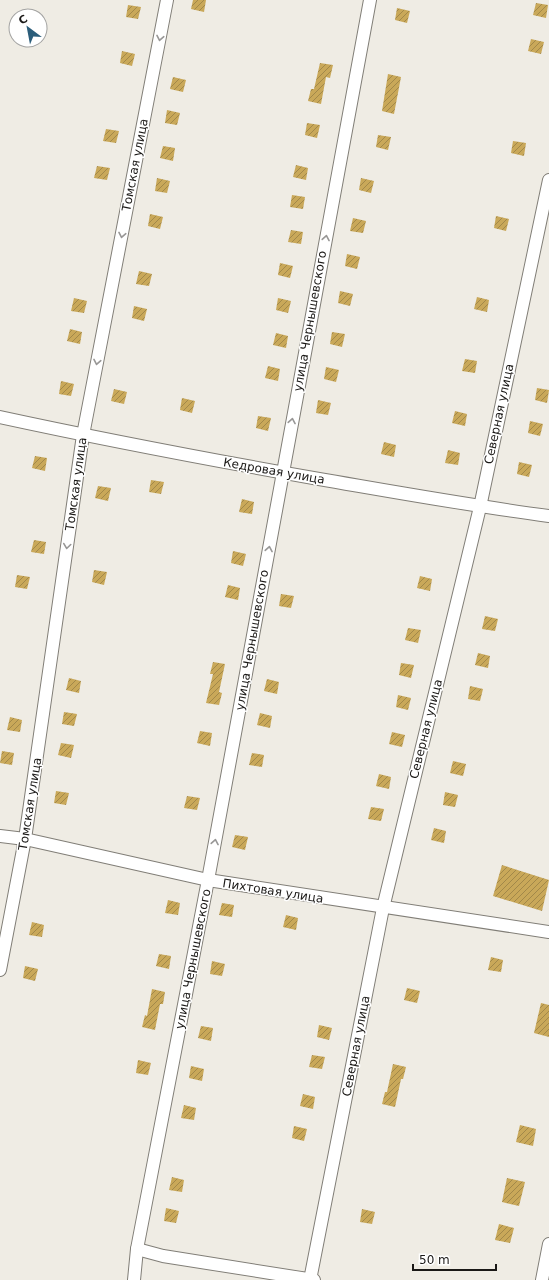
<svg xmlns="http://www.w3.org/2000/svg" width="549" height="1280" font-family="'DejaVu Sans',sans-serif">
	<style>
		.building { fill: url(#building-hatch) }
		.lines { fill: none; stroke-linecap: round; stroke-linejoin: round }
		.minor-casing { stroke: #817e77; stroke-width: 14 }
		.minor { stroke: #fff; stroke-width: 12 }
		.oneway { stroke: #989796 }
		.labels { text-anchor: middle; stroke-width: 3; stroke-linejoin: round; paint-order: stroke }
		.street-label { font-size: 12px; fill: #1a1816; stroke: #fff }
	</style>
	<defs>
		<pattern id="building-hatch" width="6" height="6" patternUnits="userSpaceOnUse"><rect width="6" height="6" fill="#c9a859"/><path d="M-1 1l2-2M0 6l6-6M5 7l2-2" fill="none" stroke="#a28849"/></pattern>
	</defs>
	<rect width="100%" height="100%" fill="#efece4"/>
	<!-- building -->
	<g class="building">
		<polygon points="193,0 206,0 204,12 191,9"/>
		<polygon points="536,3 548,5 546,18 533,15"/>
		<polygon points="128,5 141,7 138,19 126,17"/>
		<polygon points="397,8 410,11 407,23 395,20"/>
		<polygon points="531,39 544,42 541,54 528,51"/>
		<polygon points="122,51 135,54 132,66 120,63"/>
		<polygon points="320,63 333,65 330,78 326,77 321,104 308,101 311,89 314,89"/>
		<polygon points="388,74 401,77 394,114 382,111"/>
		<polygon points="173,77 186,80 183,92 170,89"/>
		<polygon points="167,110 180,113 177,125 165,123"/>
		<polygon points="307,123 320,125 317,138 305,135"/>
		<polygon points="106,129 119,131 116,143 103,141"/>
		<polygon points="378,135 391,137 388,150 376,147"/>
		<polygon points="513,141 526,143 524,156 511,153"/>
		<polygon points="163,146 175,148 173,161 160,158"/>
		<polygon points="296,165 308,168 306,180 293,177"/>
		<polygon points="97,166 110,168 107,180 94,178"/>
		<polygon points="157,178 170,181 167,193 155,191"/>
		<polygon points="361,178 374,181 371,193 359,190"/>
		<polygon points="292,195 305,197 303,209 290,207"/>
		<polygon points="150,214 163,217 160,229 148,226"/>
		<polygon points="496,216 509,219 506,231 494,228"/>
		<polygon points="353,218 366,221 363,233 350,231"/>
		<polygon points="291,230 303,232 301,244 288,242"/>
		<polygon points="347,254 360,257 357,269 345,266"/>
		<polygon points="280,263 293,266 290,278 278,275"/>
		<polygon points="139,271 152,274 149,286 136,284"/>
		<polygon points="340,291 353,294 350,306 338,303"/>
		<polygon points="477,297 489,300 487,312 474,309"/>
		<polygon points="74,298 87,301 84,313 71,311"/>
		<polygon points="278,298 291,301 288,313 276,310"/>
		<polygon points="134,306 147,309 144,321 132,318"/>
		<polygon points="70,329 82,332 80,344 67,341"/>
		<polygon points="332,332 345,334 342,347 330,344"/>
		<polygon points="276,333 288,336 286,348 273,345"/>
		<polygon points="465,359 477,361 475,373 462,371"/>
		<polygon points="268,366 280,369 278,381 265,378"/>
		<polygon points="326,367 339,370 336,382 324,379"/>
		<polygon points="61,381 74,384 71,396 59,394"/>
		<polygon points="537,388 549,390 547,403 535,400"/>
		<polygon points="114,389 127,392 124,404 111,401"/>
		<polygon points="182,398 195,401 192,413 180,410"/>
		<polygon points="318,400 331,403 328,415 316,413"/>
		<polygon points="455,411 467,414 465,426 452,423"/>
		<polygon points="258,416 271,418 268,431 256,428"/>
		<polygon points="530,421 543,424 540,436 528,433"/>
		<polygon points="384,442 396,445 394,457 381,454"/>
		<polygon points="448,450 460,453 458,465 445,463"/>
		<polygon points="35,456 47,458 45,471 32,468"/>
		<polygon points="519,462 532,465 529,477 517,474"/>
		<polygon points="151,480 164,482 161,494 149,492"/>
		<polygon points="98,486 111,488 108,501 95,498"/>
		<polygon points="242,499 254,502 252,514 239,512"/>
		<polygon points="34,540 46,542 44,554 31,552"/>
		<polygon points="233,551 246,554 243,566 231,563"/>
		<polygon points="94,570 107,572 104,585 92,582"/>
		<polygon points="17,575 30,577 27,589 15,587"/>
		<polygon points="420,576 432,579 430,591 417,588"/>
		<polygon points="228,585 240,588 238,600 225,597"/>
		<polygon points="281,594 294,596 291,608 279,606"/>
		<polygon points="485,616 498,619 495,631 482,629"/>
		<polygon points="408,628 421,630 418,643 405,640"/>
		<polygon points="478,653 490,656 488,668 475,665"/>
		<polygon points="213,662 225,664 219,692 222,693 219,705 206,703 213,674 210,674"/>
		<polygon points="401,663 414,665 411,678 399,675"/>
		<polygon points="69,678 81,681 79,693 66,690"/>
		<polygon points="267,679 279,682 277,694 264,691"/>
		<polygon points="470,686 483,689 480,701 468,699"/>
		<polygon points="398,695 411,698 408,710 396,707"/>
		<polygon points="64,712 77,714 74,726 62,724"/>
		<polygon points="260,713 272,716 270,728 257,725"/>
		<polygon points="10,717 22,720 20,732 7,730"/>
		<polygon points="200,731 212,733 210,746 197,743"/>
		<polygon points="392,732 405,735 402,747 389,744"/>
		<polygon points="61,743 74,745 71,758 58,755"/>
		<polygon points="2,751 14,753 12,765 0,763"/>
		<polygon points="252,753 264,755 262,767 249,765"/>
		<polygon points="453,761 466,764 463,776 450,773"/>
		<polygon points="379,774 391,777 389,789 376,786"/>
		<polygon points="56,791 69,793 66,805 54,803"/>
		<polygon points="445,792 458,795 455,807 443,805"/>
		<polygon points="187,796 200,798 197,810 184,808"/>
		<polygon points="371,807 384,809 381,821 368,819"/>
		<polygon points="434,828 446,831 444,843 431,840"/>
		<polygon points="235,835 248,837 245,850 232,847"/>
		<polygon points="502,865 549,880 542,911 493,896"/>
		<polygon points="168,900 180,903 178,915 165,913"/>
		<polygon points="222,903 234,905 232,917 219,915"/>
		<polygon points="286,915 298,918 296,930 283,927"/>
		<polygon points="32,922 44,925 42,937 29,935"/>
		<polygon points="159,954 171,956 169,969 156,966"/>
		<polygon points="491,957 503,960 501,972 488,970"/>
		<polygon points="212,961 225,964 222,976 210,974"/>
		<polygon points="25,966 38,969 35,981 23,978"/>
		<polygon points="407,988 420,991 417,1003 404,1000"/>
		<polygon points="152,989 165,992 163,1004 160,1004 155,1030 142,1027 145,1015 147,1016"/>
		<polygon points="541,1003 549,1005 549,1037 534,1033"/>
		<polygon points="319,1025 332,1028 329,1040 317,1037"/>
		<polygon points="201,1026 213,1028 211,1041 198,1038"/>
		<polygon points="312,1055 325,1057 322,1069 309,1067"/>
		<polygon points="138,1060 151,1063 148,1075 136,1073"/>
		<polygon points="393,1064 406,1067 403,1079 401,1079 395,1107 382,1104 385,1092 387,1092"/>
		<polygon points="191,1066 204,1069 202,1081 189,1078"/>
		<polygon points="303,1094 315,1097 313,1109 300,1106"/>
		<polygon points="184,1105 196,1108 194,1120 181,1118"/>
		<polygon points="520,1125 536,1129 533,1146 516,1142"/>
		<polygon points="294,1126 307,1129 304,1141 292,1138"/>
		<polygon points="172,1177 184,1180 182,1192 169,1190"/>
		<polygon points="507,1178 525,1182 519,1206 502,1202"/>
		<polygon points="166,1208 179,1211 176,1223 164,1221"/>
		<polygon points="362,1209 375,1212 372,1224 360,1222"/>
		<polygon points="499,1224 514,1228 510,1243 495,1240"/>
	</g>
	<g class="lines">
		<!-- minor casing -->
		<g class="minor-casing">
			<g id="minor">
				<path d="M0,417c106,23 212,43 319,62 76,13 153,27 230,37"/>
				<polyline points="0,836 25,839 208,880 549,932"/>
				<polyline points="0,970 25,839 83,435 167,0"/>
				<polyline points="137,1249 163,1256 314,1280"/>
				<polyline points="134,1280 137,1249 208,880 370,0"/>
				<polyline points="310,1280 383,908 480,507 549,180"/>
				<polyline points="542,1280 549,1244"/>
			</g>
		</g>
		<!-- minor -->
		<use href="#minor" class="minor"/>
	</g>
	<!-- one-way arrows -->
	<defs><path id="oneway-chevron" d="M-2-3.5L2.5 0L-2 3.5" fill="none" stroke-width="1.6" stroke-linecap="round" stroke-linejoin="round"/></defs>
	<g class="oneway">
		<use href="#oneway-chevron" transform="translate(160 38) rotate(101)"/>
		<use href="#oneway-chevron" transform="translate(122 235) rotate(101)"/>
		<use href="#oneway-chevron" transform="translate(326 238) rotate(-80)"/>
		<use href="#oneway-chevron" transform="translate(97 362) rotate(101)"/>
		<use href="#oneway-chevron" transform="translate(292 421) rotate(-80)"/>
		<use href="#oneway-chevron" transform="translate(67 546) rotate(98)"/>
		<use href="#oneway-chevron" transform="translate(269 549) rotate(-80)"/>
		<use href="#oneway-chevron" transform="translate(215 842) rotate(-80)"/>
	</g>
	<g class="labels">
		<!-- street labels -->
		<g class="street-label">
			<text transform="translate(135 165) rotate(-79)" y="4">Томская улица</text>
			<text transform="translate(310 321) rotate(-80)" y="4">улица Чернышевского</text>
			<text transform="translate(499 414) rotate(-78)" y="4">Северная улица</text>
			<text transform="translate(274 471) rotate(10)" y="4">Кедровая улица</text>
			<text transform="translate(76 484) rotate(-82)" y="4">Томская улица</text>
			<text transform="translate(252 640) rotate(-80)" y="4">улица Чернышевского</text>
			<text transform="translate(426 729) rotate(-76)" y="4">Северная улица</text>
			<text transform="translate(30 804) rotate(-81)" y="4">Томская улица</text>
			<text transform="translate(273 891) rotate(9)" y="4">Пихтовая улица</text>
			<text transform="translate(193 959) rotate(-79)" y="4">улица Чернышевского</text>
			<text transform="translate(356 1046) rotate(-79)" y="4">Северная улица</text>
		</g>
	</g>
	<!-- north arrow -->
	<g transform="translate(28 28) rotate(328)"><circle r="19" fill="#ffffff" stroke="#a3a3a2"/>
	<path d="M0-3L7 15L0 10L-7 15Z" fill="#2b5d7a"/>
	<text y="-6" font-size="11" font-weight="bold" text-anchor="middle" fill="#1a1816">С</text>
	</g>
	<!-- scale -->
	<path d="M413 1264v6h83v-6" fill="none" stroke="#1a1816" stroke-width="2"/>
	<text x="419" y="1264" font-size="12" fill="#1a1816" stroke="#ffffff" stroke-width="3" paint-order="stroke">50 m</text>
</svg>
